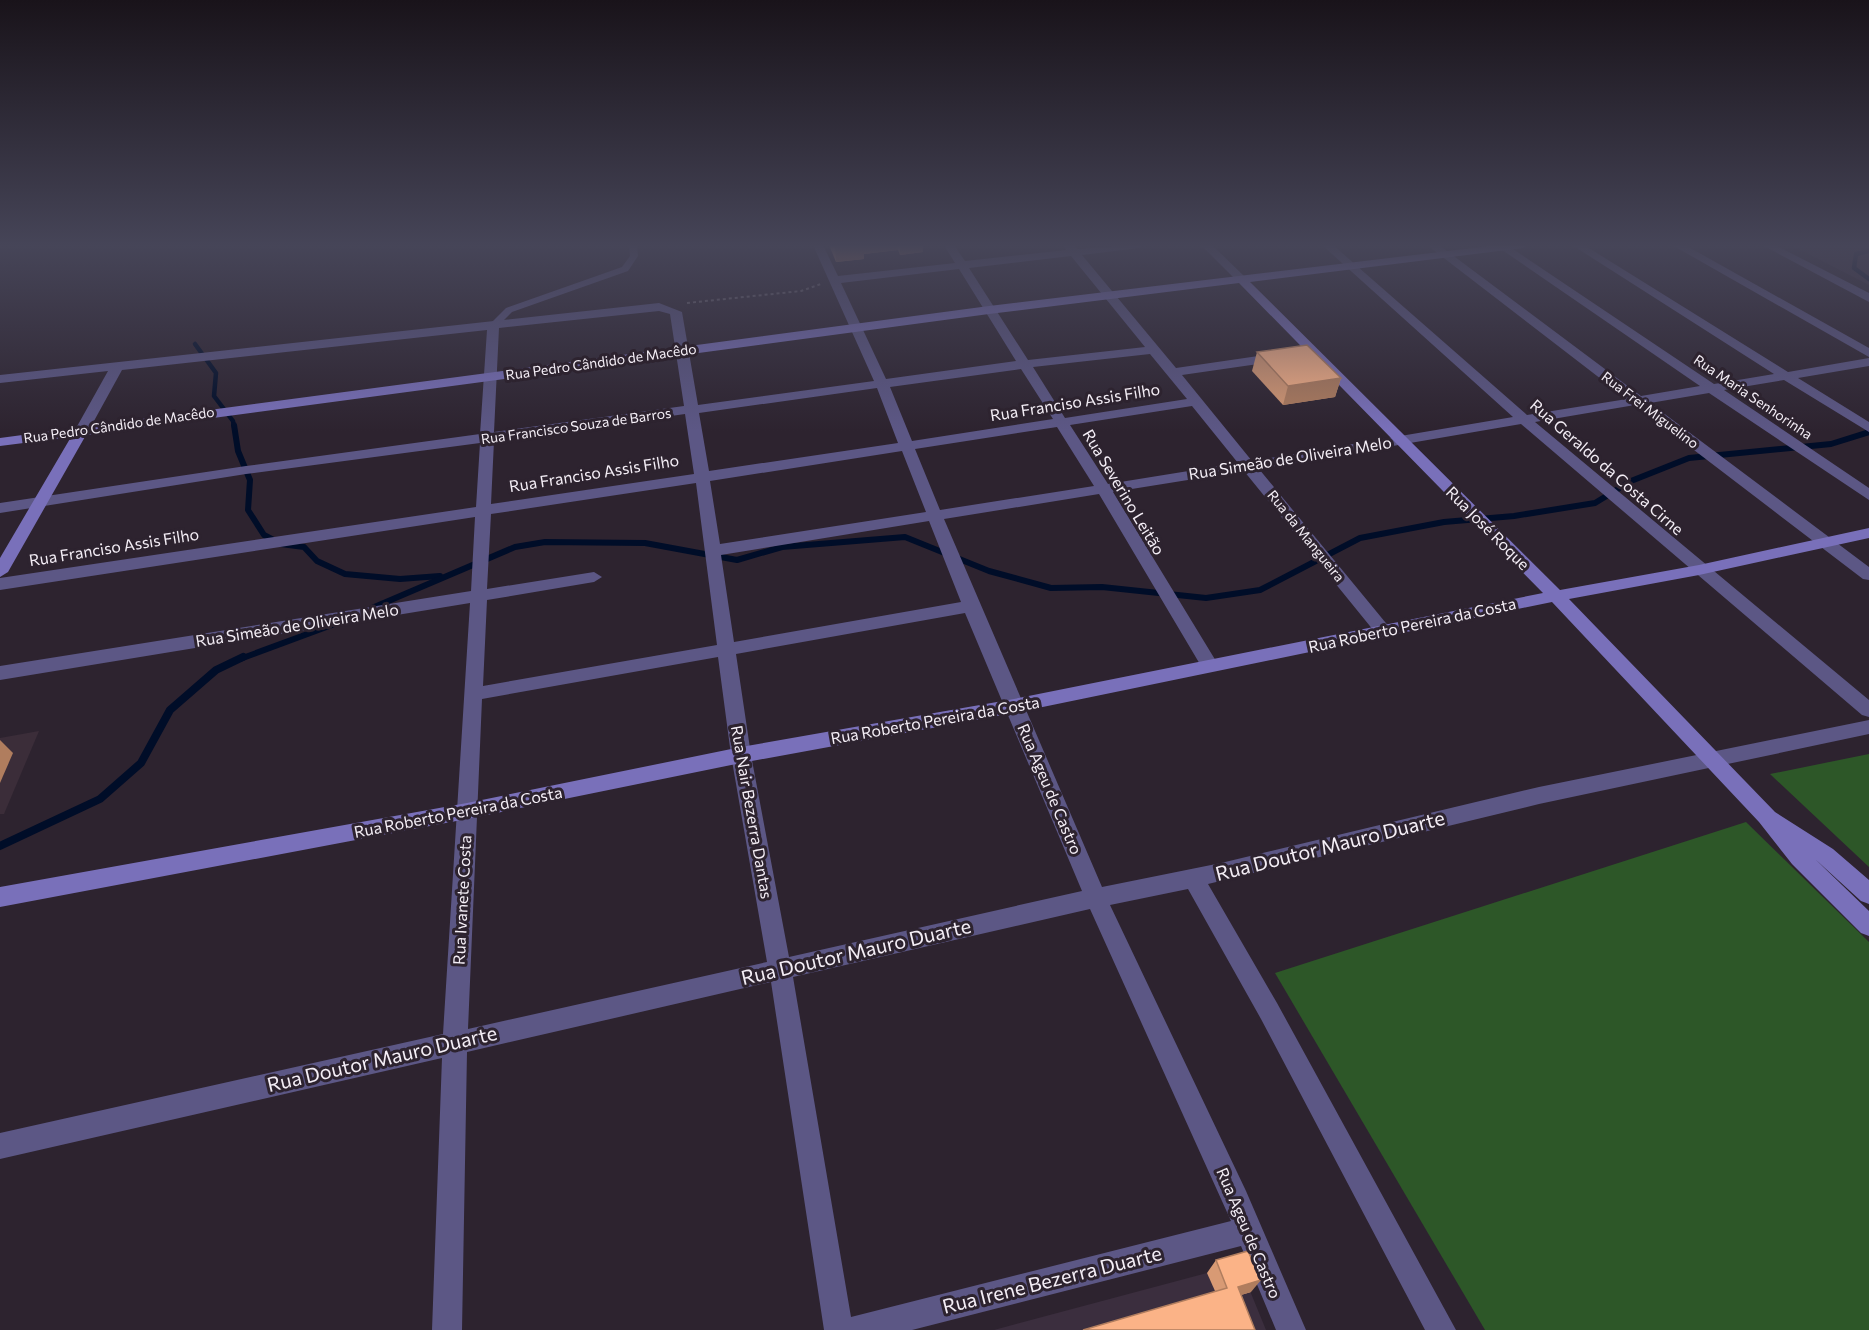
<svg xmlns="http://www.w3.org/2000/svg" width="1869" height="1330" font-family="Commissioner,sans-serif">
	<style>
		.built { fill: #3b2e3e }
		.medical { fill: #3b2d39 }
		.green { fill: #2d5728 }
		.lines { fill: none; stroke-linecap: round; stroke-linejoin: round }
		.stream-far2 { stroke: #000d28; stroke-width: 4.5 }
		.stream-far1 { stroke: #000d28; stroke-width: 6 }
		.stream { stroke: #000d28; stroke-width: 8 }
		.path { stroke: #6e6670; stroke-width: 2; stroke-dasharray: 3 3; stroke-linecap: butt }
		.lane { fill: #5c5785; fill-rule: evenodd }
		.street { fill: #5c5785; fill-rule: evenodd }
		.secondary { fill: #7970ba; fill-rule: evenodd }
		.wall { fill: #d89a74 }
		.shaded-wall { fill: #b07d5e }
		.building { fill: #fbb387; stroke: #b07d5e; stroke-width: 1.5 }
		.labels { text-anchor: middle; stroke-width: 6; stroke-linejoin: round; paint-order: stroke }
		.far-street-label { font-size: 14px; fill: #f4eef6; stroke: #2d232f }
		.street-label { font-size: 16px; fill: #f4eef6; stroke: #2d232f }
		.near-street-label { font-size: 20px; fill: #f4eef6; stroke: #2d232f }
	</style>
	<rect width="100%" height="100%" fill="#2d232f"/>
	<!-- built -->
	<g class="built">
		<polygon points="1791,245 1869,245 1869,285"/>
		<polygon points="1239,1264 1266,1330 994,1330 1207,1273"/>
	</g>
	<!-- medical -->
	<polygon class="medical" points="39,731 4,814 0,814 0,738"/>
	<!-- green -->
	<g class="green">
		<polygon points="1869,754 1869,867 1770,774"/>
		<polygon points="1746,822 1869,942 1869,1330 1485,1330 1275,973"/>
	</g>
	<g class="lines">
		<!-- stream-far2 -->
		<g class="stream-far2">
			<polyline points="1869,251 1856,254 1854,268 1869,279"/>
			<polyline points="195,344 216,373 214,396 233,421 234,427"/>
		</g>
		<!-- stream-far1 -->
		<g class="stream-far1">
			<polyline points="234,425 238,451 250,480 248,510 264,535 281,544 304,547 317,561 345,574 400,579 440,576"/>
			<polyline points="372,608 515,547 545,542 645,543 737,560 782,547 905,537 989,571 1051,588 1102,587 1206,598 1260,590 1360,538 1444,522 1514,516 1595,503 1631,481 1689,458 1831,444 1869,432"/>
			<polyline points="240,659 340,622"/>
		</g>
		<!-- stream -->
		<polyline class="stream" points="0,846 100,799 141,763 170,710 216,670 243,657"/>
		<!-- path -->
		<polyline class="path" points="687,303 801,291 821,284"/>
		<!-- lane -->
		<polygon class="lane" points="629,245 637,245 638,256 628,271 512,312 496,328 488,326 506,308 622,267 630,256"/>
		<!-- street -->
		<g class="street">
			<path d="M813,245h10l15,31 117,-13 -11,-18h10l11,16 101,-11 -3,-5h11l3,4 67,-4 -5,3 -57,7 94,113 102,-15 6,4 -6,4 -96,14 70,86 261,-44 -191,-172h11l194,170 100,-16 -200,-154h12l202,151 59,-10 -205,-141h12l207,139 60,-10 -202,-129h12l204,127 81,-14v8l-71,12 71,44v10l-85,-52 -60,10 145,98v12l-160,-107 -59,10 219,164v13l-6,-1 -228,-174 -100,17 334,278v17l-7,-2 -341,-291 -262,45 131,159 3,4 -9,6 -6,-2 -134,-165 -131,21 106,174 -3,5h-12l-105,-177 -155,25 158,368 119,-24 318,-76 330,-67v14l-330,70 -331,80 69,119 179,327h-31l-164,-311 -73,-130 -78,16 136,286 60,139h-30l-35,-84 -329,84h-88l-53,-348 -304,70 -5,278h-30l10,-272 -442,101v-26l443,-99 27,-431 -470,77v-14l471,-75 4,-74 -475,73v-12l476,-71 4,-64 -234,31 -246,39v-10l246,-37 234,-32 7,-104 -365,40 -33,60 -7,4 -7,-4 33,-59 -108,12v-8l659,-72 23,9 16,93 176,-24zM1071,256l74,91 -117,13 -59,-92zM959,269l57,92 -130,18 -45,-96zM659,311l11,3 14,92 -190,26 5,-104zM1150,354l37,45 -122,19 -32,-51zM1021,369l32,50 -141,22 -22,-54zM877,388l21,55 -189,28 -10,-58zM1192,406l46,57 -130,21 -38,-59zM685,414l9,60 -203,30 3,-63zM1057,427l37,59 -154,24 -25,-61zM902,451l24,61 -206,32 -10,-63zM696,483l21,162 -234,41 4,-86 107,-18 8,-5 -8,-5 -107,17 4,-75zM929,521l32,81 -227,40 -13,-87zM965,613l117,278 -293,66 -38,-202 -15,-101zM718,657l13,98 36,207 -299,67 14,-330zM1090,909l141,312 -380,96 -58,-340z"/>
			<polygon points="1201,245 1212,245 1245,277 1245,281 1237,281"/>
			<polygon points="1672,245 1685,245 1869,348 1869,357"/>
			<polygon points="1762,245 1775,245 1869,293 1869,302"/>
		</g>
		<!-- secondary -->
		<polygon class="secondary" points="1498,245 1528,245 1523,248 1250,282 1560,590 1699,565 1869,528 1869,538 1699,575 1569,599 1775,812 1833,849 1869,880 1869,904 1861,901 1815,859 1869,911 1869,936 1861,933 1792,864 1759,822 1552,602 1014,713 741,763 467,819 0,907 0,887 467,803 741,747 1014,699 1543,593 1239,283 989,314 86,435 8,572 0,577 0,558 71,437 0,446 0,438 989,306"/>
	</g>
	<!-- wall -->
	<g class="wall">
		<polygon points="829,245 923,245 923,252 900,255 898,250 864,254 864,259 836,262"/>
		<polygon points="1257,352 1341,378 1335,397 1283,405 1252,371"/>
		<polygon points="1216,1260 1251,1292 1241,1295 1215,1291 1207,1273"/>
	</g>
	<!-- shaded-wall -->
	<g class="shaded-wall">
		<polygon points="835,245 897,245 898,250 864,254 864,259 836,262"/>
		<polygon points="900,245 923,245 923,252 900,255"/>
		<polygon points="1341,378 1335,397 1283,405 1288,386"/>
		<polygon points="0,740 13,753 0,783"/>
		<polygon points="1261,1280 1251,1292 1228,1299 1238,1287"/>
	</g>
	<!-- building -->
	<g class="building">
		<polygon points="1307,345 1341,378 1288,386 1257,352"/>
		<polygon points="1248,1251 1261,1280 1238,1287 1255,1330 1083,1330 1227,1288 1216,1260"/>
	</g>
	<!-- sky -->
	<linearGradient id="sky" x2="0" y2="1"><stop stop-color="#19131a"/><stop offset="0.57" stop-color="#464558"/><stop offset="1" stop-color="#464558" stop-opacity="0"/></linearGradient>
	<rect width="1869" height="431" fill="url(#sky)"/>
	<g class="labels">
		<!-- far-street labels -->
		<g class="far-street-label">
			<text transform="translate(601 362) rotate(-8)" y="5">Rua Pedro Cândido de Macêdo</text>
			<text transform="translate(1753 397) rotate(34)" y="5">Rua Maria Senhorinha</text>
			<text transform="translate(1650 410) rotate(37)" y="5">Rua Frei Miguelino</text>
			<text transform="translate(119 425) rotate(-8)" y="5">Rua Pedro Cândido de Macêdo</text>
			<text transform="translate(576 426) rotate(-8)" y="5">Rua Francisco Souza de Barros</text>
			<text transform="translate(1306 536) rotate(51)" y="5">Rua da Mangueira</text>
		</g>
		<!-- street labels -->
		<g class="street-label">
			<text transform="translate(1075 402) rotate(-9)" y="6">Rua Franciso Assis Filho</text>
			<text transform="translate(1290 458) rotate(-9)" y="6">Rua Simeão de Oliveira Melo</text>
			<text transform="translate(1607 467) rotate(41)" y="6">Rua Geraldo da Costa Cirne</text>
			<text transform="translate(594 473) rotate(-9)" y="6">Rua Franciso Assis Filho</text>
			<text transform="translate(1124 492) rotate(59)" y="6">Rua Severino Leitão</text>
			<text transform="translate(1488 528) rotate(45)" y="6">Rua José Roque</text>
			<text transform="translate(114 547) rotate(-9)" y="6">Rua Franciso Assis Filho</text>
			<text transform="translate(297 625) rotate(-9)" y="6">Rua Simeão de Oliveira Melo</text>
			<text transform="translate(1412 625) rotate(-12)" y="6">Rua Roberto Pereira da Costa</text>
			<text transform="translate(935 720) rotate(-10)" y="6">Rua Roberto Pereira da Costa</text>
			<text transform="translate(1050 789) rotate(67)" y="6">Rua Ageu de Castro</text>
			<text transform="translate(458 812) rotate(-11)" y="6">Rua Roberto Pereira da Costa</text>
			<text transform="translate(752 812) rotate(80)" y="6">Rua Nair Bezerra Dantas</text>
			<text transform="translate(462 900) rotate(-87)" y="6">Rua Ivanete Costa</text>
			<text transform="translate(1249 1233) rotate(67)" y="6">Rua Ageu de Castro</text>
		</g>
		<!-- near-street labels -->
		<g class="near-street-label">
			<text transform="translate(1330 846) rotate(-14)" y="7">Rua Doutor Mauro Duarte</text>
			<text transform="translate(856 952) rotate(-13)" y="7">Rua Doutor Mauro Duarte</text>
			<text transform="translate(382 1059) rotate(-13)" y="7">Rua Doutor Mauro Duarte</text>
			<text transform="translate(1052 1280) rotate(-14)" y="7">Rua Irene Bezerra Duarte</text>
		</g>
	</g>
</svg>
